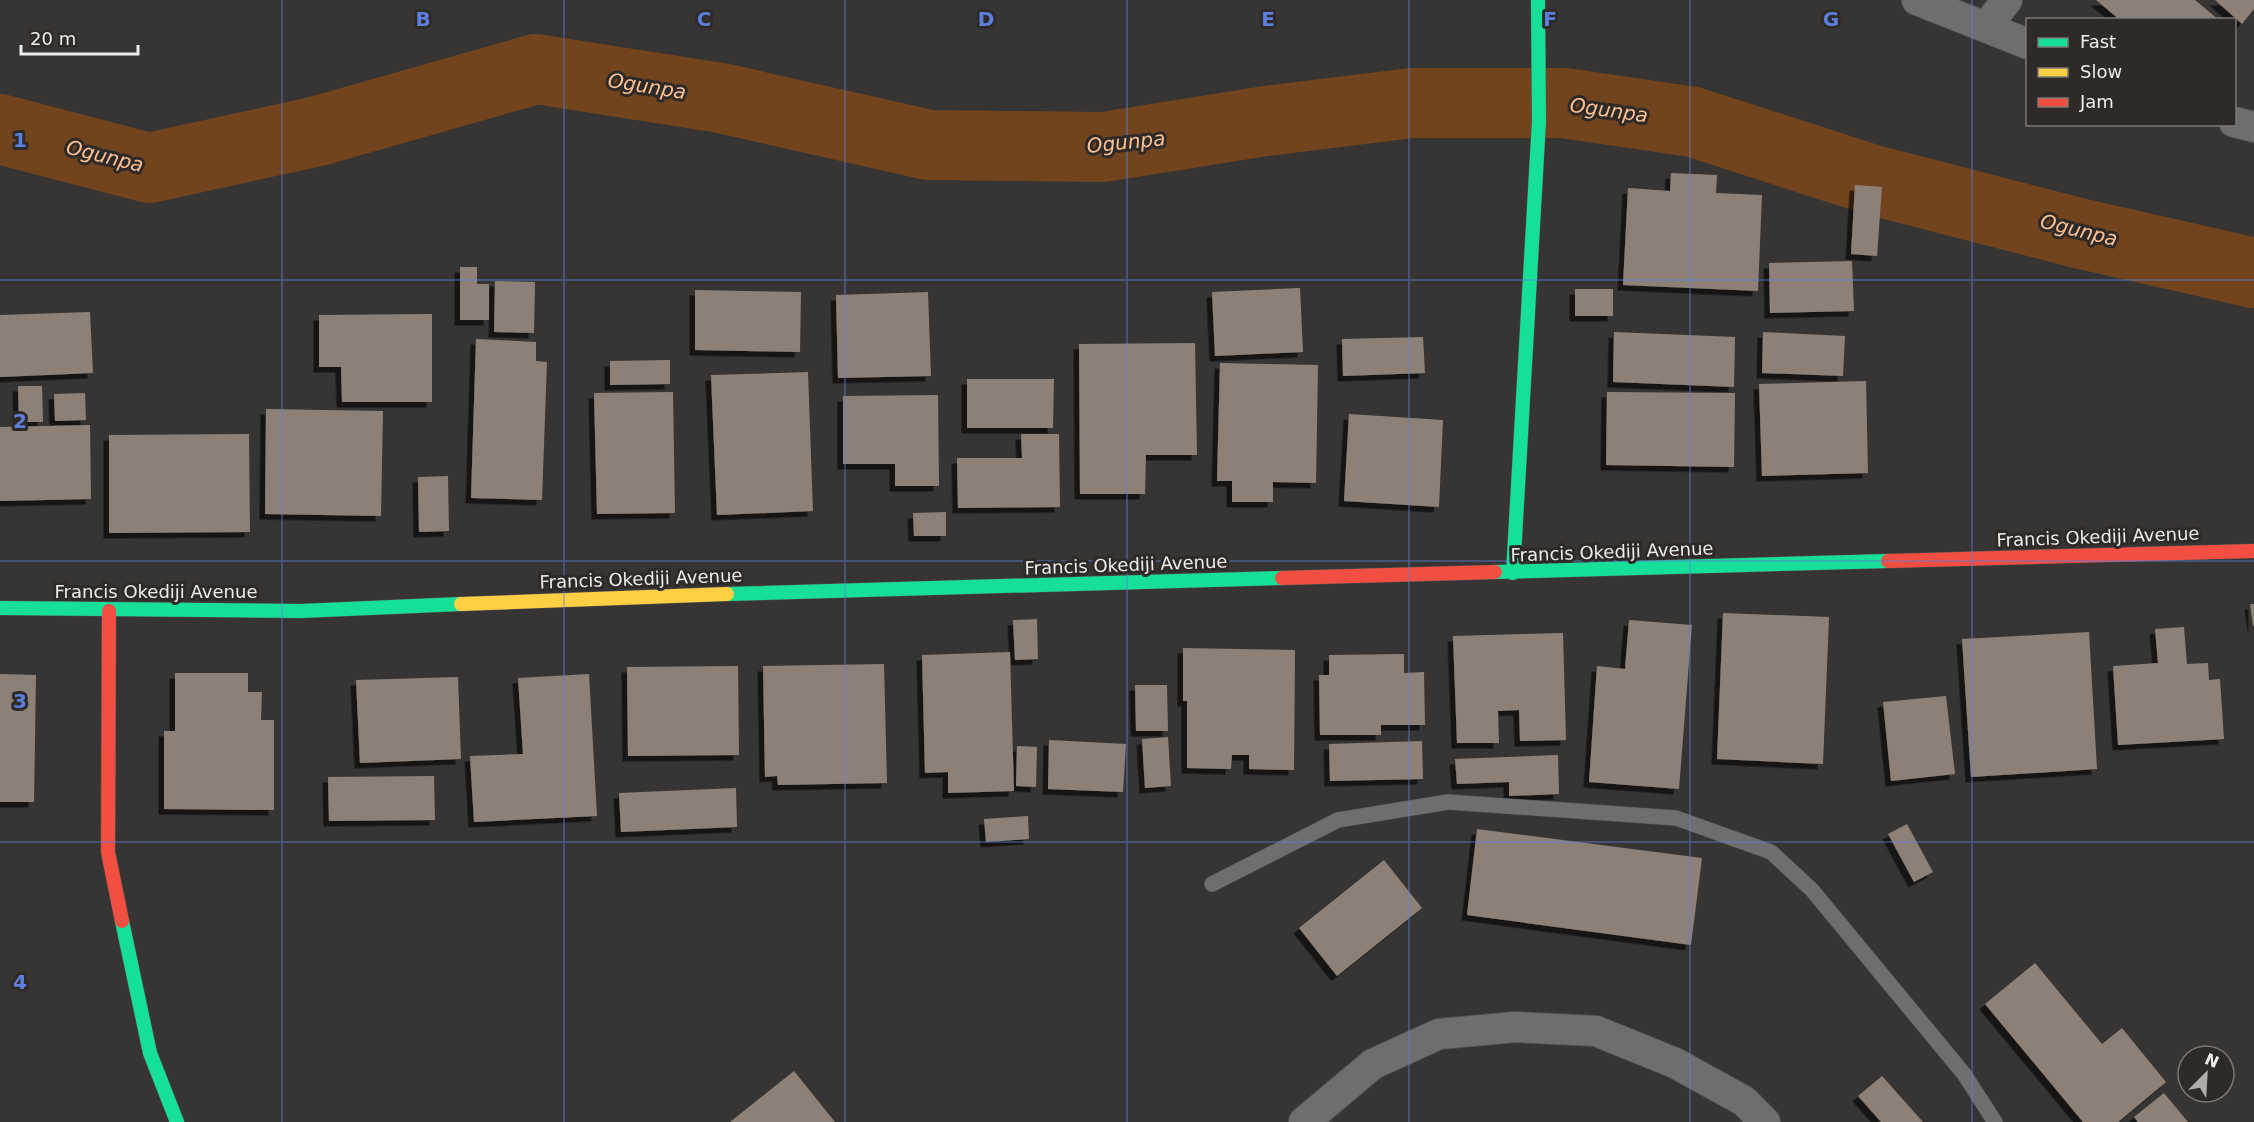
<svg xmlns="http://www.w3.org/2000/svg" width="2254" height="1122" font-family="'DejaVu Sans',sans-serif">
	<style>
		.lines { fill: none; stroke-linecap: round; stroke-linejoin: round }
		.river { stroke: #72441d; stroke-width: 70 }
		.building { fill: #8d8177; filter: url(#shadow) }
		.lane-casing { stroke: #545251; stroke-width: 16 }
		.street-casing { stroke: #545251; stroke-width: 32 }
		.fast-casing { stroke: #545251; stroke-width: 15 }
		.slow-casing { stroke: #545251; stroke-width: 15 }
		.jam-casing { stroke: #545251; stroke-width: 15 }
		.lane { stroke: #6f6e6e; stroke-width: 15 }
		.street { stroke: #6f6e6e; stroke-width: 30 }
		.fast { stroke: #16e098; stroke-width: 14 }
		.slow { stroke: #ffcf43; stroke-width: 14 }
		.jam { stroke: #f24e42; stroke-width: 14 }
		.grid { fill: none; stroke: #5c7ede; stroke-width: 1.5; stroke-opacity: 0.55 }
		.labels { text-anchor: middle; stroke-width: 6; stroke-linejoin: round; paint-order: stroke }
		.street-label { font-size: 18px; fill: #efedec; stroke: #2e2a28 }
		.water-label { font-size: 20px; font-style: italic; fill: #ffc191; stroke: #2e2a28 }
		.grid-label { font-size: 20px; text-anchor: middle; font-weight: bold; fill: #5c7ede; stroke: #2e2a28; stroke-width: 6; stroke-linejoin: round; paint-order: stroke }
	</style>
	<defs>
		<filter id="shadow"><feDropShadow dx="-5.5" dy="5.5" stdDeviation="0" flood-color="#0009"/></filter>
	</defs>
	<rect width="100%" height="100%" fill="#373533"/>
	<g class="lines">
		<!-- river -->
		<polyline class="river" points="0,129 149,168 318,131 536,69 721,98 929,145 1103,147 1266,121 1412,103 1564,103 1693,122 1873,180 2078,233 2254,273"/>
	</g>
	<!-- building -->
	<g class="building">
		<polygon points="2096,0 2195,0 2219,20 2120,20"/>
		<polygon points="2215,0 2254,0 2254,9 2242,24"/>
		<polygon points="1671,173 1717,175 1716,193 1762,195 1758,291 1623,285 1628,188 1670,191"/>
		<polygon points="1855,185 1882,187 1877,256 1851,254"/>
		<polygon points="1852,261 1854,311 1770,313 1769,263"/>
		<polygon points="460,267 477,267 477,284 489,284 489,320 460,320"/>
		<polygon points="495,281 535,282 534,333 494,332"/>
		<polygon points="1300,288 1303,352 1215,356 1212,292"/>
		<rect x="1575" y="289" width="38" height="27"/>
		<polygon points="695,290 801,292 800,352 695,350"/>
		<polygon points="928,292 931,376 838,378 836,295"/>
		<polygon points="90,312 93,373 0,377 0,315"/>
		<polygon points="432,314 432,402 342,402 341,367 319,367 319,315"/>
		<polygon points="1614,332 1735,337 1734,387 1613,382"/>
		<polygon points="1763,332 1845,336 1843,376 1762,373"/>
		<polygon points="1423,337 1425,373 1343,376 1342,339"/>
		<polygon points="476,339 536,342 536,361 547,362 542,500 471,498"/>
		<polygon points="1195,343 1197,455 1146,455 1145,494 1080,494 1079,344"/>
		<polygon points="670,360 670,384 610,385 610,361"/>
		<polygon points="1220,363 1318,365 1316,483 1273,482 1273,502 1232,502 1232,481 1217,481"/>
		<polygon points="808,372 813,511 717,515 711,375"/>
		<polygon points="967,379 1054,379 1053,428 967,428"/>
		<polygon points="1866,381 1868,473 1762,476 1759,384"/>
		<polygon points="18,386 42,386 43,422 19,422"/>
		<polygon points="673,392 675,513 597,514 594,393"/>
		<polygon points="1607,392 1735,393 1734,467 1606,465"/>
		<polygon points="85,393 86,420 55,421 54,394"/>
		<polygon points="938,395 939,486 895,486 895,464 843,464 843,396"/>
		<polygon points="266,409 383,411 381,516 265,514"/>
		<polygon points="1349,414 1443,420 1439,507 1344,501"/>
		<polygon points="90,425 91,499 0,501 0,427"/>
		<polygon points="249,434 250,532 109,533 109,435"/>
		<polygon points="1021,434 1059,434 1060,507 958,508 957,458 1022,458"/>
		<polygon points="448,476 449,531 419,532 418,477"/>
		<polygon points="946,512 946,536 914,536 913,513"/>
		<polygon points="2250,604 2254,604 2254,626 2253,626"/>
		<polygon points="1723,613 1829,617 1823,764 1717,759"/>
		<polygon points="1037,619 1038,659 1015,660 1013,620"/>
		<polygon points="1629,620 1692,625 1679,789 1589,782 1597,666 1625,669"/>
		<polygon points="2184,627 2187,664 2208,663 2209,680 2220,679 2224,739 2118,745 2113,666 2158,663 2155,629"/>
		<polygon points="2089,632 2097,769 1971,777 1962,639"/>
		<polygon points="1563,633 1566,740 1520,741 1519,710 1498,711 1499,743 1457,743 1453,636"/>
		<polygon points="1183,648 1295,650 1294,770 1249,769 1249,755 1232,755 1231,769 1187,768 1187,701 1183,701"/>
		<polygon points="1010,652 1014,791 948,793 948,772 925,773 922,655"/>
		<polygon points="1404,654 1404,673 1424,672 1425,725 1381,725 1381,735 1320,735 1319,675 1329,675 1329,655"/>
		<polygon points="884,664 887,783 778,785 777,776 765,777 763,666"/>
		<polygon points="738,666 739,755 628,756 627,667"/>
		<polygon points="175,673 248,673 248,692 262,692 261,720 274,720 274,810 164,809 164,731 175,731"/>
		<polygon points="0,674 36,675 34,802 0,802"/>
		<polygon points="589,674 597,816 474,822 470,756 523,754 518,678"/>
		<polygon points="458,677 461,759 360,763 356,680"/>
		<polygon points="1135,685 1167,685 1168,731 1136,731"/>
		<polygon points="1946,696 1955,774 1891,781 1883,702"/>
		<polygon points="1168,737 1171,786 1145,788 1142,739"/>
		<polygon points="1049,740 1126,744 1123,792 1048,789"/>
		<polygon points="1422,741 1423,779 1330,781 1329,744"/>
		<polygon points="1017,746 1037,747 1036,787 1016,786"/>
		<polygon points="1558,755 1559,794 1509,796 1509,782 1457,784 1455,759"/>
		<polygon points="434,776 435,820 329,821 328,777"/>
		<polygon points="736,788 737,827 621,832 619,793"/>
		<polygon points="1028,816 1029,839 986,842 984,819"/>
		<polygon points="1907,824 1933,872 1914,882 1888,834"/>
		<polygon points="1477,829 1702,858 1691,945 1467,915"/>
		<polygon points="1384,860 1422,908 1337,976 1299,928"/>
		<polygon points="2035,963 2102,1044 2122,1028 2166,1082 2118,1122 2083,1122 1985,1004"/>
		<polygon points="794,1071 835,1122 730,1122"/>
		<polygon points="1882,1076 1923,1122 1881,1122 1858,1096"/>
		<polygon points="2164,1093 2188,1122 2138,1122 2134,1117"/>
	</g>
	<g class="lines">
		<!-- lane casing -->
		<g class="lane-casing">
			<polyline id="lane" points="1212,884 1338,820 1448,802 1676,818 1771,852 1812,890 1964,1074 1995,1122"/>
		</g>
		<!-- street casing -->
		<g class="street-casing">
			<g id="street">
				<polyline points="1917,0 2028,44"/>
				<polyline points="1986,27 2007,0"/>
				<polyline points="2234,122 2254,127"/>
				<polyline points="1304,1122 1373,1064 1439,1034 1515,1027 1596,1031 1675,1063 1744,1101 1765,1122"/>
			</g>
		</g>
		<!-- fast casing -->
		<g class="fast-casing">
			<g id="fast">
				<polyline points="1495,572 1888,561"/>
				<polyline points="1513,573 1539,121 1538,0"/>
				<polyline points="727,594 1282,578"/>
				<polyline points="0,608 301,611 461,604"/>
				<polyline points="122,921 150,1053 177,1122"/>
			</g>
		</g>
		<!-- slow casing -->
		<g class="slow-casing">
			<polyline id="slow" points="461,604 727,594"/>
		</g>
		<!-- jam casing -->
		<g class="jam-casing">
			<g id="jam">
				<polyline points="1888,561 2254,551"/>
				<polyline points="1282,578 1495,572"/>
				<polyline points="109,611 108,852 122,921"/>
			</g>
		</g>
		<!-- lane -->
		<use href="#lane" class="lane"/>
		<!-- street -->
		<use href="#street" class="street"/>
		<!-- fast -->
		<use href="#fast" class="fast"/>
		<!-- slow -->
		<use href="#slow" class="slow"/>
		<!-- jam -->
		<use href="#jam" class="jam"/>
	</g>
	<!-- grid -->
	<path class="grid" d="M282,0v1122M564,0v1122M845,0v1122M1127,0v1122M1409,0v1122M1690,0v1122M1972,0v1122M0,280h2254M0,561h2254M0,842h2254"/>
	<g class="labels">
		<!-- street labels -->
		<g class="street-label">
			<text transform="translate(2098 537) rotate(-2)" y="6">Francis Okediji Avenue</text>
			<text transform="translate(1612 552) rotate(-2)" y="6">Francis Okediji Avenue</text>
			<text transform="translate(1126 565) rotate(-2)" y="6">Francis Okediji Avenue</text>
			<text transform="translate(641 579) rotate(-2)" y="6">Francis Okediji Avenue</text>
			<text x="156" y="598">Francis Okediji Avenue</text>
		</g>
		<!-- water labels -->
		<g class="water-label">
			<text transform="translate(647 86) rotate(9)" y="7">Ogunpa</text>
			<text transform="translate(1609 110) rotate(8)" y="7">Ogunpa</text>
			<text transform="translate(1126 142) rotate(-6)" y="7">Ogunpa</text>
			<text transform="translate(105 156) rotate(14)" y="7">Ogunpa</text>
			<text transform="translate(2079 230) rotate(14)" y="7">Ogunpa</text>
		</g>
	</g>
	<g class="grid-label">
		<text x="423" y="26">B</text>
		<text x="704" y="26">C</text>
		<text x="986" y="26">D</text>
		<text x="1268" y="26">E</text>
		<text x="1550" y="26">F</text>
		<text x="1831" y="26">G</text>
		<text x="20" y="147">1</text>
		<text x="20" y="428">2</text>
		<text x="20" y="708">3</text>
		<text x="20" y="989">4</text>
	</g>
	<!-- legend -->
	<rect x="2026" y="18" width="210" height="108" fill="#2e2a28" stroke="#7b7876" stroke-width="1.5"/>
	<rect x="2038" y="38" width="30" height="9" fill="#16e098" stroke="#7b7876" stroke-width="1.5"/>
	<text x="2080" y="48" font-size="18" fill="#efedec">Fast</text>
	<rect x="2038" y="68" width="30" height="9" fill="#ffcf43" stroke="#7b7876" stroke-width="1.5"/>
	<text x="2080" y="78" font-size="18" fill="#efedec">Slow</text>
	<rect x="2038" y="98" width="30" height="9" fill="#f24e42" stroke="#7b7876" stroke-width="1.5"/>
	<text x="2080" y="108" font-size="18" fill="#efedec">Jam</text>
	<!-- north arrow -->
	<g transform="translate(2206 1074) rotate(24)"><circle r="28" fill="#2e2a28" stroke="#7b7876" stroke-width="1.5"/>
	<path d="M0-4.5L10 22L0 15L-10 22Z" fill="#afadab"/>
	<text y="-9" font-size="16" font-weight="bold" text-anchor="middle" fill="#efedec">N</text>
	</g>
	<!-- scale -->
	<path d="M21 45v9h117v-9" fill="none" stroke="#efedec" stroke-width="3"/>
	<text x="30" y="45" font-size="18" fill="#efedec" stroke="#2e2a28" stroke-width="4.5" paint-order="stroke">20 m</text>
</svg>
